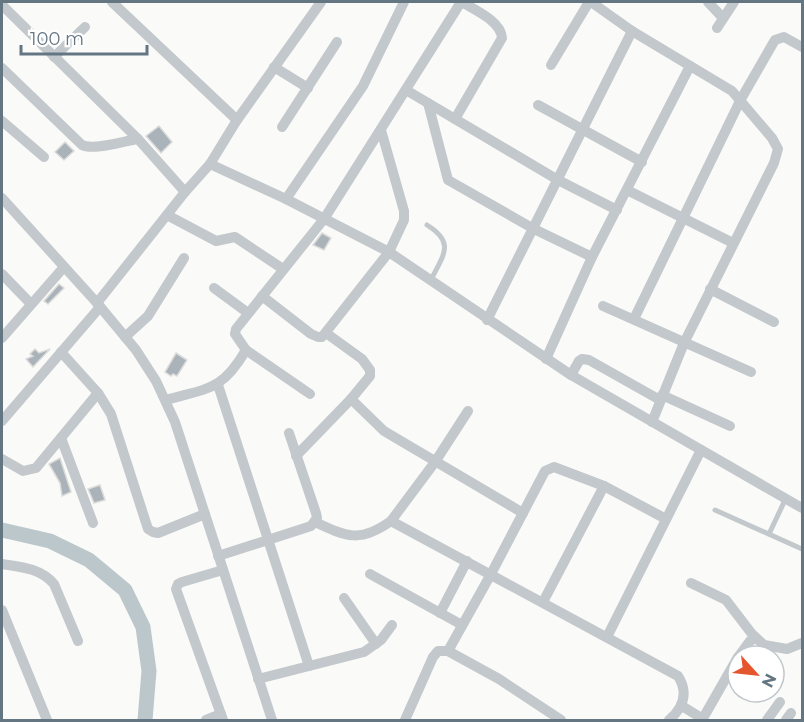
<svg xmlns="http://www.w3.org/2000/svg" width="804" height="722" font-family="Montserrat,sans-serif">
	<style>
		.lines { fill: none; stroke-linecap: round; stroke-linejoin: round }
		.river { stroke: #bbc7cb; stroke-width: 15 }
		.building { fill: #aab3b9; stroke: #dcdcda; stroke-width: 1.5 }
		.service { stroke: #c3c8cc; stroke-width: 5 }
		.minor { stroke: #c3c8cc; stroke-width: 10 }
	</style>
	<rect width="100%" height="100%" fill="#fafaf8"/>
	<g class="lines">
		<!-- river -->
		<polyline class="river" points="2,530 50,541 89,560 125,590 143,627 149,671 145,720"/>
	</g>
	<!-- building -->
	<g class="building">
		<polygon points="159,126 172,142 161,153 146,136"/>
		<polygon points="65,142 74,151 64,160 55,152"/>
		<polygon points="322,233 331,238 324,250 313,245"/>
		<polygon points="59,284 64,288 48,304 44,301"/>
		<polygon points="35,349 39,353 50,349 33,367 26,359 33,356 30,354"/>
		<polygon points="176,353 187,360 177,376 173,374 171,376 165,372"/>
		<polygon points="60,458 71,492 62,496 60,483 49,464"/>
		<polygon points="100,485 105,500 94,503 88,489"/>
	</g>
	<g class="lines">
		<!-- service -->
		<g class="service">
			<path d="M427,225c29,18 16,30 4,55"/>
			<polyline points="715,510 802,549"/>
			<polyline points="769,534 786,498"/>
		</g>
		<!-- minor -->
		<g class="minor">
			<polyline points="112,2 237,120"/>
			<polyline points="591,2 632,31 732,91 772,138 778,149 774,163 684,343 652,422"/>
			<polyline points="708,2 723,18"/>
			<polyline points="2,5 138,139 185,192"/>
			<polyline points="717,28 734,2"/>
			<polyline points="54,57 85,27"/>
			<polyline points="551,65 589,2"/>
			<polyline points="274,67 308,88"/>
			<path d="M2,68l80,77c11,6 42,-4 56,-6"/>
			<polyline points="406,90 558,180 617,210"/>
			<polyline points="428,103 448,180 534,229 592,257"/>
			<polyline points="538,105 642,162"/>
			<path d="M455,119l47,-81c-1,-17 -27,-28 -40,-36"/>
			<polyline points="2,121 44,157"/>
			<polyline points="282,127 337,42"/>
			<polyline points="210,164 286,199 389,252 571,375 802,508"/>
			<polyline points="627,190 733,243"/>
			<polyline points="2,198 97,303 136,350 156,381 175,422 272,720"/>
			<polyline points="286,199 363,86 404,2"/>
			<polyline points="167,215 216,241 235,237 283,269"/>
			<polyline points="2,274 31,304"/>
			<polyline points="214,288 248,313"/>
			<polyline points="710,289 774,322"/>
			<polyline points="262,296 311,334 318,337 322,337 389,252 404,220 404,211 381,130"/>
			<polyline points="97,303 185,192 210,164 237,120 321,2"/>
			<polyline points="603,306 751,372"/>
			<polyline points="634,319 741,99 772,45 775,40 784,37 802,47"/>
			<polyline points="487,320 632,31"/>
			<polyline points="125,337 148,316 184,258"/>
			<polyline points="2,338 64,267"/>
			<polyline points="61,352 98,393 111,414 148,529 153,532 158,533 205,514"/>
			<polyline points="546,359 592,257 690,66"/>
			<polyline points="571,375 579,361 582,359 589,360 660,400"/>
			<polyline points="218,385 309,666"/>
			<polyline points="310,394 246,350 235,334 236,329 324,219 461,2"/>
			<polyline points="662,395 730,426"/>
			<polyline points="351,399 384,431 523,513"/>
			<path d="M166,400c42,-12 56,-9 80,-50"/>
			<polyline points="2,421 100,307"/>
			<polyline points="61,438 93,523"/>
			<polyline points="296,456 351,399 370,376 370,370 362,359 326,333"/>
			<polyline points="2,459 23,471 36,468 98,393"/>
			<path d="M391,521l287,155c11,17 5,32 -9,44"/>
			<path d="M315,522c32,15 45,21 76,-1l44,-59 33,-51"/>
			<polyline points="218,556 311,526 317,518 316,513 289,433"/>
			<path d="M2,564c19,3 38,4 52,20l24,57"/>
			<polyline points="223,570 182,582 178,584 176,589 223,720"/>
			<polyline points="370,574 462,625"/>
			<polyline points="691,583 726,600 752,634 764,645 787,649 802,643"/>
			<polyline points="344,598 376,644"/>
			<polyline points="543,602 604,486"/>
			<polyline points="2,610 47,720"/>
			<polyline points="440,613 467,561"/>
			<polyline points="607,637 701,450"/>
			<polyline points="448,651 491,574 545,471 554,467 604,486 666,519"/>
			<polyline points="739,656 750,641 755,638"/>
			<polyline points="258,679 364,652 381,640 392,625"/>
			<polyline points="682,706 703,719"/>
			<polyline points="206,720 221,714"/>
			<polyline points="405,720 433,657 438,651 448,651 499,679 561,720"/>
			<polyline points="702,720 738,657"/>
			<polyline points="767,720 780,702"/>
			<polyline points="786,720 791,713"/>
		</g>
	</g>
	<!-- border -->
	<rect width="804" height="722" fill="none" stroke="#657683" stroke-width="6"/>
	<!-- north arrow -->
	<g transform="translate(756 674) rotate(117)"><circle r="28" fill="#ffffff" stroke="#c1c8cd" stroke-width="1.5"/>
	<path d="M0-4.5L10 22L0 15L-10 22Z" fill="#e4572e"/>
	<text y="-9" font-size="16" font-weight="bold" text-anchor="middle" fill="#657683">N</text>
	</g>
	<!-- scale -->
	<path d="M21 45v9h126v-9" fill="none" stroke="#657683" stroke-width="3"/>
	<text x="30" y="45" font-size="18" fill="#657683" stroke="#ffffff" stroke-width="4.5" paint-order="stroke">100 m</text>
</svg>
